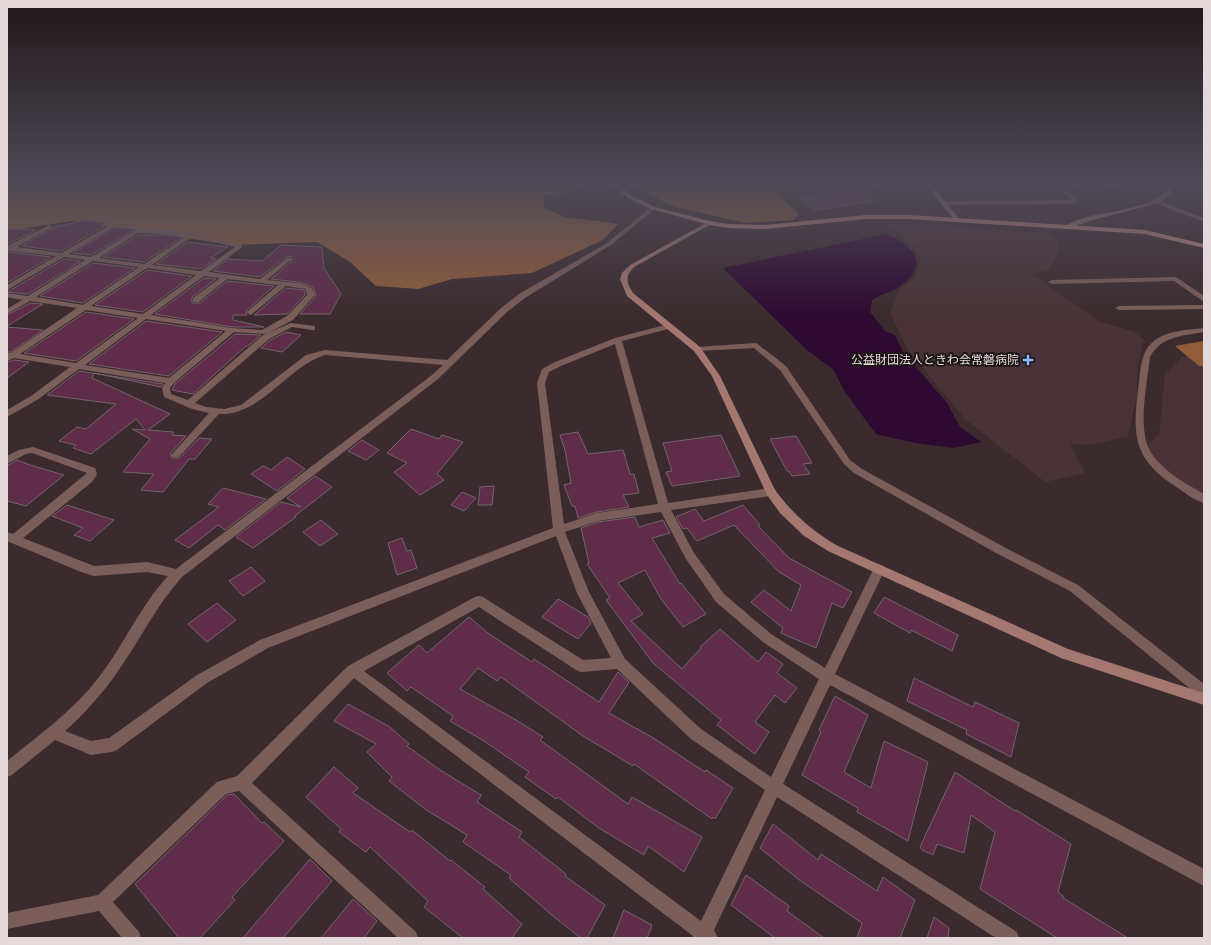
<svg xmlns="http://www.w3.org/2000/svg" width="1211" height="945" font-family="Karla,'Noto Sans JP',sans-serif">
	<style>
		.built { fill: #493336 }
		.forest { fill: #915d3b }
		.water { fill: #2e0931 }
		.lines { fill: none; stroke-linecap: round; stroke-linejoin: round }
		.stream { stroke: #2e0931; stroke-width: 3.5 }
		.building { fill: #5f2c4a; stroke: #73646c }
		.street { fill: #7b5e59; fill-rule: evenodd }
		.secondary { fill: #a47870; fill-rule: evenodd }
		.primary { fill: #c38b81; fill-rule: evenodd }
		.poi-dot { fill: #8cb9fc; stroke: #1d1617; stroke-width: 1.5 }
		.labels { text-anchor: middle; stroke-width: 4; stroke-linejoin: round; paint-order: stroke }
		.poi-label { font-size: 12px; fill: #e3d9da; stroke: #1d1617; text-anchor: end }
	</style>
	<rect width="100%" height="100%" fill="#3b2b2e"/>
	<!-- built -->
	<g class="built">
		<polygon points="899,223 1053,234 1059,245 1056,258 1049,269 1032,274 1100,322 1133,331 1144,340 1137,370 1137,396 1128,437 1088,445 1070,444 1085,473 1045,482 965,419 907,349 890,312 898,291 915,277 921,260 915,248 897,232 884,226"/>
		<polygon points="1204,352 1204,497 1166,474 1143,450 1159,434 1165,374 1182,357"/>
	</g>
	<!-- forest -->
	<g class="forest">
		<polygon points="7,184 586,184 566,192 544,195 544,208 567,218 583,219 618,224 603,240 532,273 452,279 418,289 376,286 350,262 317,242 233,245 72,221 7,231"/>
		<polygon points="632,184 788,184 793,188 778,194 799,214 793,220 747,223 674,207"/>
		<polygon points="1204,341 1204,366 1199,366 1175,346"/>
	</g>
	<!-- water -->
	<path class="water" d="M887,234c23,12 44,27 16,50 -9,8 -21,9 -31,16l-2,12 15,19 10,4 8,17 44,51 13,24 21,15 -28,6 -38,-5 -39,-9 -31,-42 -12,-23 -25,-18 -85,-83z"/>
	<g class="lines">
		<!-- stream -->
		<polyline class="stream" points="1109,197 1111,191 1126,184"/>
	</g>
	<!-- building -->
	<g class="building">
		<polygon points="859,191 874,201 815,210 801,199"/>
		<polygon points="86,220 107,223 102,226 105,226 61,251 22,246 55,227"/>
		<polygon points="116,227 135,229 91,255 73,253"/>
		<polygon points="7,229 28,229 36,230 7,244"/>
		<polygon points="138,235 174,235 182,237 144,262 103,257"/>
		<polygon points="188,242 228,247 211,258 216,259 201,269 156,264"/>
		<polygon points="281,245 322,247 324,268 341,294 330,314 300,314 316,296 313,287 299,282 271,279 292,261 291,256 286,257 260,277 213,271 228,259 262,261"/>
		<polygon points="7,252 9,252 51,257 7,283"/>
		<polygon points="64,259 81,261 28,294 7,292"/>
		<polygon points="93,263 135,268 83,303 40,296"/>
		<polygon points="147,270 192,276 143,312 95,305"/>
		<polygon points="204,278 216,279 192,297 192,303 200,303 227,281 274,286 247,310 246,313 247,315 233,315 233,320 264,327 232,327 155,314"/>
		<polygon points="286,288 304,290 305,295 287,314 254,315"/>
		<polygon points="30,303 43,304 7,326 7,315"/>
		<polygon points="86,312 134,319 76,361 24,353"/>
		<polygon points="146,321 222,332 169,376 89,364"/>
		<polygon points="7,327 43,330 11,352 7,352"/>
		<polygon points="286,332 301,335 282,352 261,348 270,340"/>
		<polygon points="235,334 261,335 248,346 246,346 193,394 172,390 175,384"/>
		<polygon points="14,360 29,362 7,378 7,362"/>
		<polygon points="79,371 163,384 161,387 94,373 92,378 170,414 148,430 174,432 172,435 186,436 170,454 172,458 180,458 199,438 212,439 195,459 189,459 163,492 141,490 154,474 123,472 150,439 132,429 145,430 136,419 91,454 73,448 76,445 59,441 77,427 86,429 116,404 47,395"/>
		<polygon points="411,429 439,439 442,435 463,442 437,474 444,480 420,495 394,472 407,463 387,453"/>
		<polygon points="578,432 588,454 623,450 630,474 634,474 639,493 623,495 629,507 597,512 578,518 575,506 572,506 564,485 571,483 565,450 560,435"/>
		<polygon points="721,435 740,476 672,486 666,472 672,471 663,443"/>
		<polygon points="796,436 812,463 803,464 810,474 792,476 789,471 787,471 770,439"/>
		<polygon points="362,440 379,450 366,460 348,451"/>
		<polygon points="287,457 305,469 277,491 251,474 263,466 271,470"/>
		<polygon points="17,460 30,465 64,475 26,506 7,501 7,466"/>
		<polygon points="315,476 332,487 295,516 296,517 253,548 236,537 281,502 301,507 287,498"/>
		<polygon points="494,486 492,505 478,505 480,487"/>
		<polygon points="223,488 266,499 225,530 218,525 189,548 175,540 219,507 208,504"/>
		<polygon points="462,492 476,498 464,511 451,505"/>
		<polygon points="67,505 114,520 90,541 74,535 83,528 52,516"/>
		<polygon points="743,505 760,525 758,526 789,558 852,592 843,608 832,603 816,648 781,633 783,628 751,602 764,590 791,611 801,585 779,572 734,525 697,541 687,528 683,529 676,517 695,509 704,521"/>
		<polygon points="635,517 639,527 663,520 670,533 652,538 680,584 681,583 706,614 683,627 661,599 645,570 618,583 643,614 631,621 682,669 701,648 700,647 720,629 758,662 766,652 783,664 777,673 797,688 785,703 775,695 755,722 769,732 755,754 717,725 721,720 653,663 606,600 610,598 587,564 589,563 581,528 598,522"/>
		<polygon points="321,520 338,534 320,546 303,532"/>
		<polygon points="402,538 407,551 411,550 417,568 397,575 388,543"/>
		<polygon points="251,567 265,581 243,596 229,581"/>
		<polygon points="884,597 958,635 952,651 911,630 910,633 874,613"/>
		<polygon points="558,599 588,617 591,623 578,639 542,617"/>
		<polygon points="217,603 236,620 207,642 188,624"/>
		<polygon points="469,617 489,634 532,662 534,659 599,702 618,672 629,682 609,713 655,739 705,772 706,770 733,788 715,819 713,817 712,819 634,764 633,766 583,736 501,677 497,681 478,668 460,689 516,720 543,737 540,740 628,804 632,797 702,837 684,872 648,846 644,855 599,828 558,797 556,799 525,777 529,772 484,741 450,721 453,716 411,687 407,691 387,673 419,645 427,653"/>
		<polygon points="914,678 973,707 975,702 1019,723 1011,757 966,734 967,730 907,701"/>
		<polygon points="835,696 868,715 844,772 871,788 884,741 928,762 908,841 857,812 858,808 802,775 821,732 819,730"/>
		<polygon points="348,704 390,727 409,744 407,746 440,770 481,795 477,802 522,832 519,837 566,874 565,876 605,905 587,938 581,938 553,916 509,878 511,875 463,842 467,835 425,809 389,781 392,777 367,752 376,744 334,721"/>
		<polygon points="334,767 358,788 353,793 410,832 412,830 450,861 451,860 485,887 483,889 522,924 512,938 463,938 424,907 428,901 370,847 366,852 339,832 341,829 306,797"/>
		<polygon points="955,772 1015,811 1016,810 1071,844 1058,892 1063,896 1063,898 1128,938 1057,938 980,889 995,832 971,815 964,853 937,844 933,855 922,850 920,847"/>
		<polygon points="234,794 262,823 264,822 284,841 232,897 235,900 200,938 179,938 135,884 227,795"/>
		<polygon points="773,824 818,860 821,854 877,891 883,877 915,900 900,938 857,938 862,923 798,879 760,848"/>
		<polygon points="310,859 332,881 283,938 243,938"/>
		<polygon points="746,875 789,906 787,911 824,938 775,938 731,905"/>
		<polygon points="353,899 377,921 364,938 321,938"/>
		<polygon points="624,910 652,925 647,938 613,938"/>
		<polygon points="934,917 949,928 948,938 927,938"/>
	</g>
	<g class="lines">
		<!-- street -->
		<g class="street">
			<polygon points="862,184 886,186 932,186 935,188 932,190 886,190"/>
			<polygon points="1053,184 1060,184 1065,188 1077,184 1087,184 1068,191 1078,200 1074,204 944,205 941,203 944,201 1072,200"/>
			<polygon points="1155,201 1159,201 1204,218 1204,222 1155,203"/>
			<path d="M651,207l5,1 -45,37 -86,53 -18,14 -69,67 -256,198c-26,29 -42,63 -64,94 -15,22 -33,42 -53,60l26,10 18,-3 88,-63 63,-35 293,-112 -16,-145 5,-14 13,-7 60,-24 54,-14h3v4l-50,13 46,162 103,-15 4,1 1,3 -1,3 -4,1 -100,14 23,43 30,41 47,40 54,34 50,-102 4,-2 4,2 2,3 -50,105 369,195v17l-374,-201 -47,99 234,148 2,6h-23l-219,-141 -63,133 4,8h-25v-2l-339,-258 -102,105 164,149 2,6h-20l-159,-147 -13,3 -113,108 26,30 2,6h-19l-23,-27 -92,18v-16l91,-18 119,-113 20,-6 111,-110 127,-69 4,-1 4,1 100,63 28,-2 -34,-65 -21,-57 -288,112 -61,35 -90,67 -5,2 -21,3 -36,-15 -43,35 -5,2v-16c32,-26 67,-51 92,-84 25,-32 41,-71 69,-101l-21,-4 -53,4 -13,-4 -74,-31v-9l6,2 74,-61 -55,-20 -6,1 -19,10v-8l12,-6 14,-3 62,21 2,6 -5,8 -69,56 71,28 53,-4 29,7 256,-194 11,-10 -118,-10c-38,12 -64,61 -106,59l-40,43h-6l-2,-2 2,-2 36,-40 -17,-4 -28,-12 -2,-9 3,-5 -86,-14 -42,31 -30,17v-7l24,-14 39,-29 -56,-9 -7,3v-8h4l66,-45 -47,-7 -23,13v-5l15,-9 -15,-3v-4l21,3 57,-36 -21,-3 -57,33v-5l49,-29 -47,-5h-2v-5l42,-21 3,2 -1,1 -34,19 44,6 51,-29 2,1v2l-45,27 22,3 46,-28 39,1 66,15v2l-33,25 51,7 27,-21h4v2l-24,20 32,3 13,5 3,7 -22,25 -27,14 -32,-2 -60,51 -4,5 1,6 17,6 75,-65 28,-12 24,3v4h-3l-20,-3 -23,12 -74,64 11,4 18,2 17,-4 65,-50 19,-5 122,10 54,-52 18,-14 88,-51zM138,233l38,1 10,2 -42,28 -45,-6zM192,237l43,10 -34,24 -49,-6zM93,261l46,6 -56,38 -47,-8zM147,268l49,7 -53,39 -52,-8zM204,276l16,2 -27,20v4h6l28,-23 51,6 -30,26 -1,2 4,2 35,-29 19,3 2,6 -20,21 -25,14 -30,-2 -81,-13zM86,310l52,8 -62,45 -56,-9zM146,319l80,12 -57,47 -84,-13zM615,344l43,160 -61,9 -33,11 -19,-141 4,-11 12,-6zM661,512l25,47 30,43 47,40 56,37 -48,98 -70,-48 -76,-70 -36,-67 -24,-60 33,-11zM479,607l97,63 5,2 36,-3 74,70 74,51 -64,131 -337,-250z"/>
			<polygon points="1176,277 1204,296 1204,302 1174,281 1052,284 1048,282 1052,280"/>
			<polygon points="1204,305 1204,309 1119,310 1115,308 1119,306"/>
			<path d="M1204,328v4c-22,4 -43,4 -54,25 -3,26 -12,68 -1,92 11,21 36,34 55,45v9c-10,-3 -20,-11 -29,-17 -45,-29 -42,-56 -36,-104 2,-15 2,-31 15,-41 14,-11 34,-11 50,-13z"/>
			<polygon points="756,343 786,366 850,460 862,469 1004,547 1078,585 1204,684 1204,698 1199,696 1070,591 996,553 854,473 844,464 780,370 754,348 697,351 693,349 697,347"/>
		</g>
		<!-- secondary -->
		<g class="secondary">
			<polygon points="925,184 931,184 960,220 960,222 956,222"/>
			<path d="M1170,184h6l-5,10 -12,9 -70,18 -21,8 -5,-1c25,-21 93,-12 107,-44z"/>
			<path d="M708,222l5,1 -79,44c-9,9 -8,15 -1,26l67,54 20,29 55,114c19,25 35,39 61,55l232,104 136,44v12l-143,-47 -233,-107 -24,-15 -24,-23 -13,-18 -55,-119 -18,-25 -67,-55 -7,-17 2,-6 8,-8z"/>
		</g>
		<!-- primary -->
		<polygon class="primary" points="611,184 618,184 632,196 655,207 710,221 728,224 765,225 866,215 909,215 1145,230 1204,244 1204,248 1145,234 909,219 866,219 765,229 728,228 710,225 651,209 628,198"/>
	</g>
	<!-- sky -->
	<linearGradient id="sky" x2="0" y2="1"><stop stop-color="#201819"/><stop offset="0.58" stop-color="#4f4a57"/><stop offset="1" stop-color="#4f4a57" stop-opacity="0"/></linearGradient>
	<rect width="1211" height="317" fill="url(#sky)"/>
	<!-- markers -->
	<path class="poi-dot" d="M1026 354h4v4h4v4h-4v4h-4v-4h-4v-4h4z"/>
	<g class="labels">
		<!-- poi labels -->
		<g class="poi-label">
			<text x="1019" y="364">公益財団法人ときわ会常磐病院</text>
		</g>
	</g>
	<!-- border -->
	<rect width="1211" height="945" fill="none" stroke="#e3d9da" stroke-width="16"/>
</svg>
